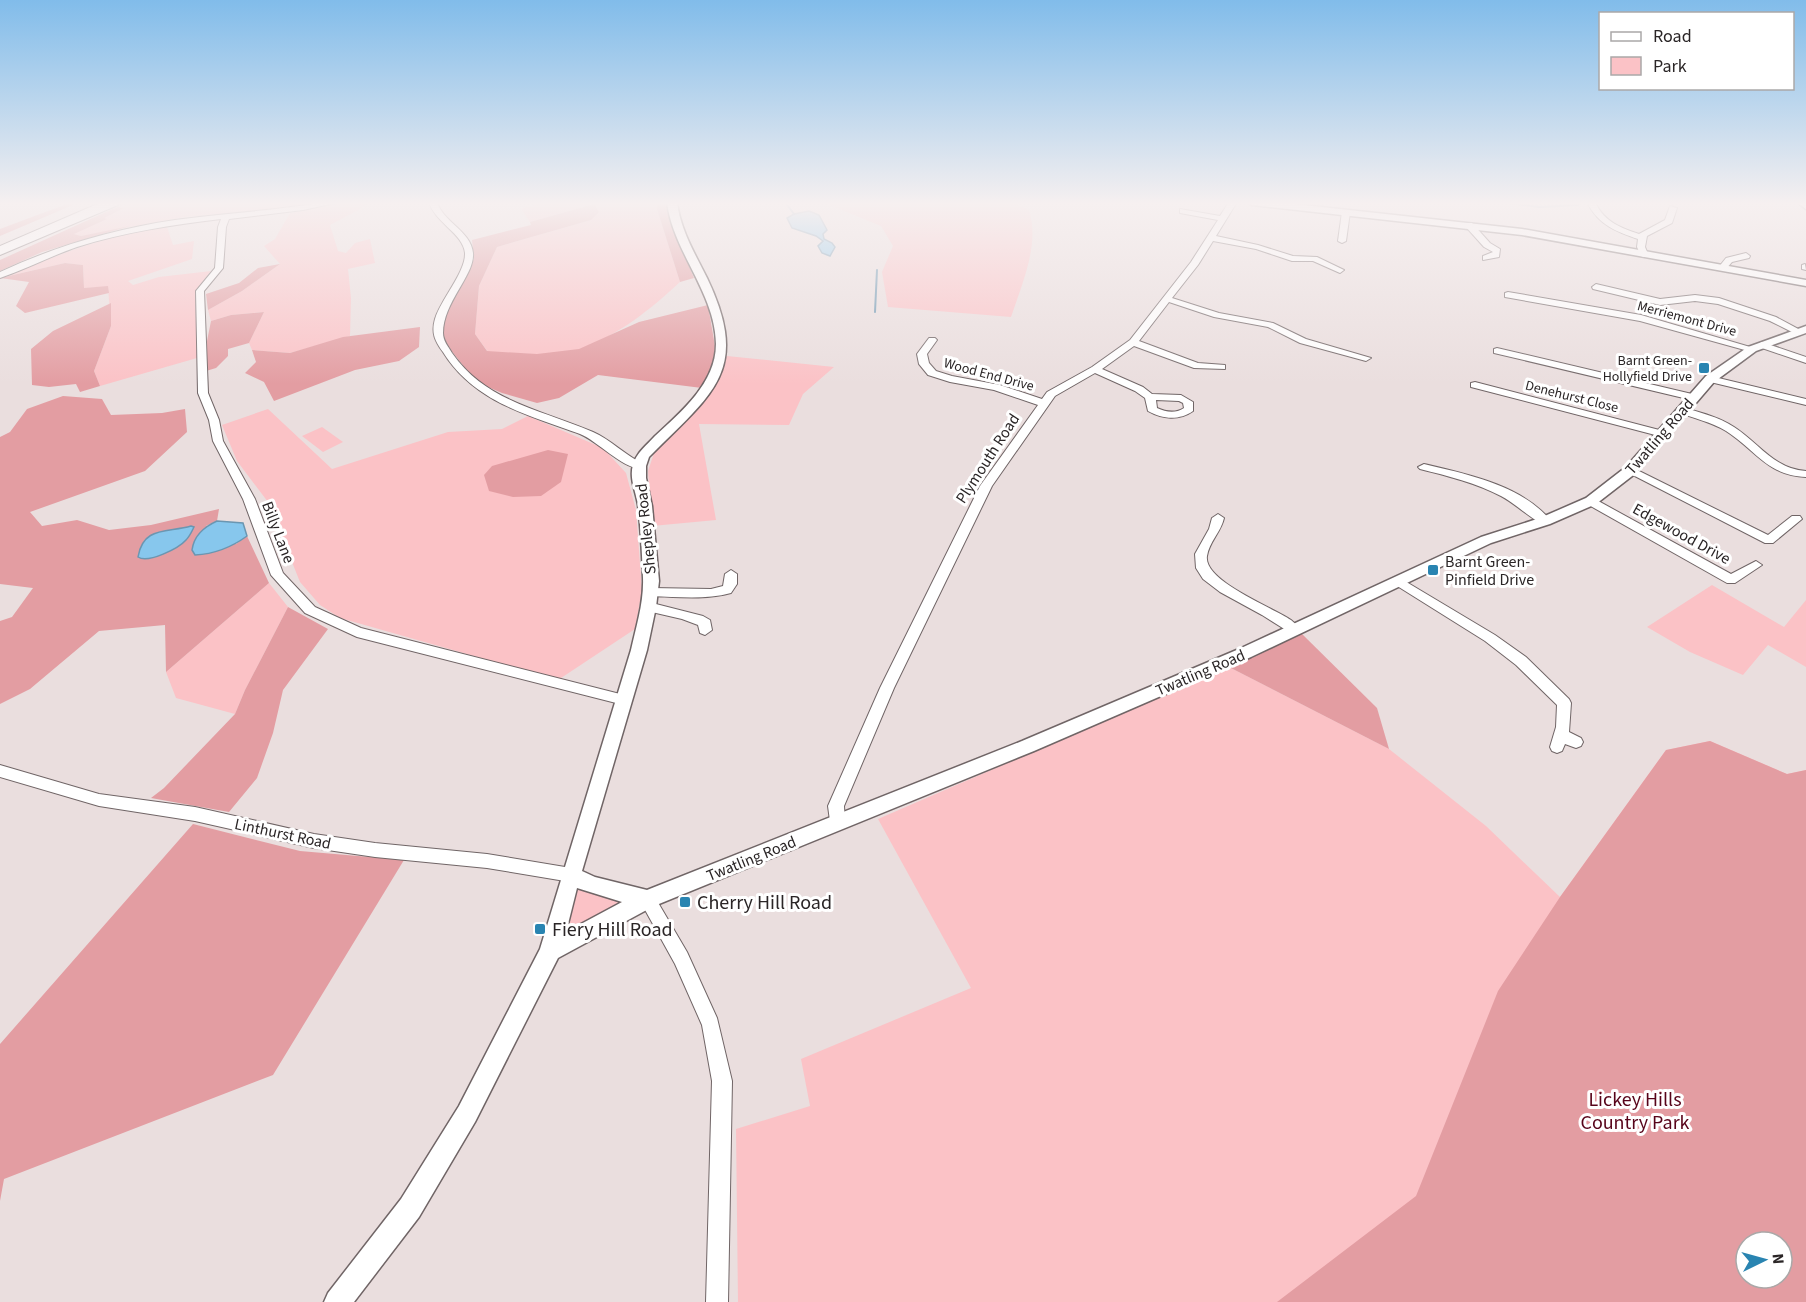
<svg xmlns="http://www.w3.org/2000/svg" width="1806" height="1302" font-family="'Source Sans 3',sans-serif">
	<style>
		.green { fill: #fbc2c6; fill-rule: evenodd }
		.forest { fill: #e39da2; fill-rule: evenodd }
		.water { fill: #87c7ed; stroke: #6b96b1; stroke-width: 1.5 }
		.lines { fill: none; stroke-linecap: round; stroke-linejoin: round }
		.stream { stroke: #6b96b1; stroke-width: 2 }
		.minor-casing { stroke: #706566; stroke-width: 2 }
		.tertiary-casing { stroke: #706566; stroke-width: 3 }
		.motorway-casing { stroke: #706566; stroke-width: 2 }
		.minor { fill: #fff; fill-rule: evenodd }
		.tertiary { fill: #fff; fill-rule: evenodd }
		.motorway { fill: #fff; fill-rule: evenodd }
		.poi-dot { fill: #2984b1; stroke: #fff; stroke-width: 2 }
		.labels { text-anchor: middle; stroke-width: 6; stroke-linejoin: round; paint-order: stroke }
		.far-street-label { font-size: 14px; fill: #2a2526; stroke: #fff }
		.far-poi-label { font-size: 14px; fill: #2a2526; stroke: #fff; text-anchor: end }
		.street-label { font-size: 16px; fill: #2a2526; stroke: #fff }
		.poi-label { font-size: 16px; fill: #2a2526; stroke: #fff; text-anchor: start }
		.near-poi-label { font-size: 20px; fill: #2a2526; stroke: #fff; text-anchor: start }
		.near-park-label { font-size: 20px; fill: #570319; stroke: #fff }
	</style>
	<rect width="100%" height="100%" fill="#eadede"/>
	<!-- green -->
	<g class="green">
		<polygon points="132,202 321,202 272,210 185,217 81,236 73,234 106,219 103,218 115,209"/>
		<polygon points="345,202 367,202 362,208 330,225 338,251 346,253 355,243 370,239 375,263 348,269 351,298 350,336 290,353 252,350 249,343 264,312 231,315 211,321 208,310 242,291 280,264 264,246 275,239 290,213"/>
		<path d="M535,202h123l-1,7 23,73c-29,27 -61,53 -100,67 -26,9 -65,4 -92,3l-13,-18 4,-48 18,-39 94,-27 2,-16 -63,18 -9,-13 14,-5z"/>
		<path d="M822,202h190l17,8c11,34 -7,74 -18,107l-123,-10 -6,-35 11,-26 -12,-20z"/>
		<path d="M167,227l6,18 21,-4 -2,18 -64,22 5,4 26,-8 52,-6 -16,21 2,66 -97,28 -6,-15 17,-45 -3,-39 -24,1 -1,-23 -18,-2 -65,15c54,-21 109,-45 167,-51z"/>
		<polygon points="727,356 834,367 803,394 789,425 699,424 716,520 652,526 648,471 654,453 683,425 705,397"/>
		<polygon points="268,409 332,469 448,432 502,429 528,416 603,448 626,473 636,510 642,591 635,629 558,680 340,618 320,605 300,582 268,502 237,461 222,425"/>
		<polygon points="322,427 343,442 323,452 302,436"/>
		<polygon points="269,583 288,607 245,690 235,714 176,698 166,672"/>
		<polygon points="1712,585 1784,627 1806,600 1806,667 1768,645 1743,675 1690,652 1647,627"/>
		<path d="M1229,667l160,82 97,77 74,71 106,-147 44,-9 77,33 19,-4v532h-1068l-2,-173 74,-23 -9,-47 170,-71 -93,-169zM1746,1242h36v36h-36z"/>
		<polygon points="576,887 622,900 620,905 568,933 563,932"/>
	</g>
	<!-- forest -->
	<g class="forest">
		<polygon points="72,202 80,202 0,236 0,229"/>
		<polygon points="128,202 132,202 118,207 124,208 104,218 107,219 74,234 81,236 130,226 42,252 0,271 0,260"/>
		<polygon points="658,202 666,202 673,228 694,278 680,282 657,209"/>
		<polygon points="594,204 599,212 591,220 497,247 479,286 475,334 487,351 537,354 579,349 639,322 708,305 717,358 702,388 598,375 559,398 537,403 502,393 476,382 450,349 442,334 443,310 474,259 472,240 531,225 530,222"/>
		<polygon points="65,263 83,265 84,288 108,286 109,293 25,313 16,306 29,282 0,278"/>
		<polygon points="280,264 242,291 208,310 206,294 239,283 258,268"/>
		<polygon points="111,303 111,326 94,371 100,386 80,392 76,384 49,387 32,385 31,349 53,331"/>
		<polygon points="264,312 249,343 228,349 228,356 216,368 206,371 204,356 211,321 231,315"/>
		<polygon points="420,327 419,347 399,361 355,370 274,401 264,382 245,373 256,362 252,350 290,353 343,337"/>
		<polygon points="63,396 102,399 111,415 162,413 185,409 187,432 145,471 30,512 42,526 77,520 109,530 151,525 219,509 217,521 206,526 236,544 247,536 269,583 166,672 165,625 99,631 30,689 0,704 0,621 12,617 33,588 0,584 0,437 10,432 27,409"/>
		<polygon points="548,450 568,454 561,482 541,496 513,497 489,491 484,475 492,466"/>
		<polygon points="288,607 328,629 283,690 273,733 257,778 229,812 151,798 164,788 235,714 245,690"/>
		<polygon points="1300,632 1377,708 1389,749 1229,667"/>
		<path d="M1710,741l77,33 19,-4v532h-529l139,-106 82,-205 62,-94 106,-147zM1746,1242h36v36h-36z"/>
		<polygon points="193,824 300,851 404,860 273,1075 4,1179 0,1201 0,1044"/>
	</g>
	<!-- water -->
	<g class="water">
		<polygon points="809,211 819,215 827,230 823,234 824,239 832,243 835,247 830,256 822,253 818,246 823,241 816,236 792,228 787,218 794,214"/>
		<path d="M217,521l26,2 4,13c-15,11 -33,18 -52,19l-3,-5c2,-15 12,-23 25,-29z"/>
		<path d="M191,526l3,1c-2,4 -4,9 -8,13 -7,8 -38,24 -48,17 5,-31 29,-24 53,-31z"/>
	</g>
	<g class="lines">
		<!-- stream -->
		<g class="stream">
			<polyline points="785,202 794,214"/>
			<polyline points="1500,202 1539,207 1578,205"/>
			<polyline points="875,312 877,270"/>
		</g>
		<!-- minor casing -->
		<g class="minor-casing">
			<g id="minor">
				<path d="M324,202h16l-37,8 -74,9 -3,8 -3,41 -19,23 4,102 11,27 4,21 32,58 28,74 32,34 46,21 263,67 5,1 2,4 -2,4 -5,1 -267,-68 -52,-24 -34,-38 -28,-76 -30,-58 -4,-21 -11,-27 -2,-102 19,-23 3,-41 3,-8c-49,6 -97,13 -144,28 -26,9 -51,22 -77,31v-6c56,-26 114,-43 175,-52 50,-7 100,-9 149,-18z"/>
				<path d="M429,202h8c6,20 34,29 36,51 2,22 -30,49 -30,80 0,8 5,13 9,20 34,49 90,57 141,79 18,8 32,23 50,32v4c-17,4 -45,-27 -63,-34 -52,-19 -106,-32 -137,-82 -8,-11 -12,-19 -8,-33 6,-20 31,-47 30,-66 -2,-20 -30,-30 -36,-51z"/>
				<path d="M1229,202h8l-21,34 42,9 35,11 24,1 27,13 -4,3 -27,-12h-21l-36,-12 -43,-8 -15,24 -26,33 47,15 54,10 33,16 65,19 -5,3 -66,-18 -32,-16 -54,-10 -45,-15 -30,39 59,22 27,2v4l-31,-1 -60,-22 -32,23 41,18 9,7 29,1 12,7v9c-14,10 -31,8 -45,0l-3,-13 -10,-7 -40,-18 -40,23 -63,90 -98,202 -50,118 1,17 -2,5 -6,2 -6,-2 -3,-22 52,-118 100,-202 58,-81 -44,-15 -44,-8 -22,-7 -9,-11 -2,-10 12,-16h6l2,2 -10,14 2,9 7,8 16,5 48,9 42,14 5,-7 45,-25 38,-27 61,-78 27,-42 -38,-7v-4l40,7zM1156,400l23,1 4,2 1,5c-9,6 -18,4 -27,0z"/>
				<path d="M1590,202h8l-2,2c9,18 25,24 43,30l26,-14 5,-14 7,2 -5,15 -25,13 -2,11 3,7 -4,3 -3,-1 -4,-9 1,-8c-21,-7 -39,-14 -50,-35z"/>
				<polygon points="1346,210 1350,212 1346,241 1342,243 1338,241 1342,212"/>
				<polygon points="1466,223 1472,223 1490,243 1500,249 1499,257 1483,260 1483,256 1493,252 1484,247 1466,227"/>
				<polygon points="1746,253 1750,256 1749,258 1732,262 1725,270 1718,268 1726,258"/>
				<polygon points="1805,264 1806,270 1802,269 1802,265"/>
				<polygon points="1596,284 1660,299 1695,295 1719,298 1776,317 1802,331 1794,333 1770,321 1718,304 1695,301 1660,305 1593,289 1592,287"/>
				<polygon points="1508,292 1641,315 1757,349 1752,352 1640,321 1505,297 1505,293"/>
				<polygon points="1762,342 1806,357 1806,363 1759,347 1757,345"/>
				<polygon points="1497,348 1692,394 1697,397 1692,400 1494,353 1494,349"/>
				<polygon points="1710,376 1806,399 1806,405 1706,381 1706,377"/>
				<polygon points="1475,382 1667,432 1668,434 1663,437 1471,387 1471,383"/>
				<path d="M1681,407c18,5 38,10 53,20 25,16 40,42 72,44v6c-40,-2 -50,-27 -80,-46 -15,-9 -33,-13 -49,-19v-4z"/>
				<path d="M1424,464c42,10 98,21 127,57l-6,4c-12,-4 -30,-22 -44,-29 -25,-13 -53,-20 -81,-27l-2,-2z"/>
				<polygon points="1631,467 1768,535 1792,516 1800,516 1802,519 1773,543 1765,543 1627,472 1627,468"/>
				<polygon points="1591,497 1731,574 1756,561 1762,565 1735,583 1727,583 1587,504 1585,501 1587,498"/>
				<path d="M1218,514l6,4c-3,14 -15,24 -17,38 -4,25 65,51 84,64l10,9 -2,3h-10l-27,-17 -42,-23 -17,-13 -7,-11 -1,-14 14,-25 3,-11z"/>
				<path d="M731,570l6,4v10l-6,9c-25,7 -53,4 -80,3l-6,-4 6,-4 60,1 12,-3 2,-12z"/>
				<polygon points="1398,577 1495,635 1526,657 1569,699 1571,703 1569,732 1581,738 1583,742 1581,746 1576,748 1565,744 1562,751 1557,753 1552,751 1550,747 1556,727 1557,705 1516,665 1485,641 1394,584 1392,581"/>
				<polygon points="648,602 703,616 710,620 712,630 705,635 700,633 698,625 682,619 643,610 642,607"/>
				<polygon points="0,765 99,794 195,807 314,834 375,843 487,854 571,868 577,870 579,875 577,880 571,882 487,868 375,857 314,848 195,821 99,806 0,777"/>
				<polygon points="647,891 653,894 687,952 717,1018 732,1081 728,1302 706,1302 712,1081 702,1025 675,964 639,899 641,894"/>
			</g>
		</g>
		<!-- tertiary casing -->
		<g class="tertiary-casing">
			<g id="tertiary">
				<path d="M667,202h10c3,27 18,52 30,76 45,94 4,116 -58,179l-3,9v12l6,28 7,75 -3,26 -9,43 -65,221 13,6 52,13 375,-149 217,-92 242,-112 59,-19 46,-20 40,-31 80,-91 42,-29 58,-21v7l-50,18 -42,31 -78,91 -40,31 -46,20 -59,19 -240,114 -217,94 -380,155 -96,52 -83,164 -56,95 -65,85h-30l4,-9 73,-94 58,-93 81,-157 91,-299c5,-23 13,-48 12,-72 -1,-24 -2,-49 -5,-73 -2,-13 -9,-27 -5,-40 3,-12 14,-20 22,-29 26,-24 61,-53 61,-92 -1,-52 -43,-92 -49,-142zM577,888l45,14 -56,30z"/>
				<polygon points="1247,202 1276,202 1522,229 1806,280 1806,286 1522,235 1252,205"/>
				<polygon points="1797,202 1806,202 1806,209"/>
			</g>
		</g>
		<!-- motorway casing -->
		<g class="motorway-casing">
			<polygon id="motorway" points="102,202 120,202 118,205 0,255 0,246"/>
		</g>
		<!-- minor -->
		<use href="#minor" class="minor"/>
		<!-- tertiary -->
		<use href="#tertiary" class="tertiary"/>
		<!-- motorway -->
		<use href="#motorway" class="motorway"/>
	</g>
	<!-- sky -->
	<linearGradient id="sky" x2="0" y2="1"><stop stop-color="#81bcea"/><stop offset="0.53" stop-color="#f6f0f0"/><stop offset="1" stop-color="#f6f0f0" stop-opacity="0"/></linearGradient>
	<rect width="1806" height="384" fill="url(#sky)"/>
	<!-- markers -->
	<g class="poi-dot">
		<rect x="1698" y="362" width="12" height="12" rx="3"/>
		<rect x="1427" y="564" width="12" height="12" rx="3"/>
		<rect x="679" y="896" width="12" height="12" rx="3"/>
		<rect x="534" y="923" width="12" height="12" rx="3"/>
	</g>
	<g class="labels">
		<!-- far-street labels -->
		<g class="far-street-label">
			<text transform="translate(1687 318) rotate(15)" y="5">Merriemont Drive</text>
			<text transform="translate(989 374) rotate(15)" y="5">Wood End Drive</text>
			<text transform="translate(1572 396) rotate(14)" y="5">Denehurst Close</text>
		</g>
		<!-- far-poi labels -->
		<g class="far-poi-label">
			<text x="1692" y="365">Barnt Green-<tspan x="1692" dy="16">Hollyfield Drive</tspan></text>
		</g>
		<!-- street labels -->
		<g class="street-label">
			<text transform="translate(1659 436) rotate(-49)" y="6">Twatling Road</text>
			<text transform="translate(987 458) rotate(-57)" y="6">Plymouth Road</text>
			<text transform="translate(645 529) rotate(-96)" y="6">Shepley Road</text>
			<text transform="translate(279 532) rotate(69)" y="6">Billy Lane</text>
			<text transform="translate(1682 533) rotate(29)" y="6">Edgewood Drive</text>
			<text transform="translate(1200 672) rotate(-23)" y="6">Twatling Road</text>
			<text transform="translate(283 833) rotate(12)" y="6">Linthurst Road</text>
			<text transform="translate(751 858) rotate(-22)" y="6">Twatling Road</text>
		</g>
		<!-- poi labels -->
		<g class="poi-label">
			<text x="1445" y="567">Barnt Green-<tspan x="1445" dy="18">Pinfield Drive</tspan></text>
		</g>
		<!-- near-poi labels -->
		<g class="near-poi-label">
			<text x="697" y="909">Cherry Hill Road</text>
			<text x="552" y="936">Fiery Hill Road</text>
		</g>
		<!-- near-park labels -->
		<g class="near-park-label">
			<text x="1635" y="1106">Lickey Hills<tspan x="1635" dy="23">Country Park</tspan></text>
		</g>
	</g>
	<!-- legend -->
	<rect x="1599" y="12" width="195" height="78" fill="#ffffff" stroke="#aaa8a8" stroke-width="1.5"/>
	<rect x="1611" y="32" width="30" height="9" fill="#ffffff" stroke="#aaa8a8" stroke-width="1.5"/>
	<text x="1653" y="42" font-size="18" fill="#2a2526">Road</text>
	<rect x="1611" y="57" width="30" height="18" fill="#fbc2c6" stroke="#aaa8a8" stroke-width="1.5"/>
	<text x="1653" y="72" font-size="18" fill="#2a2526">Park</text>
	<!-- north arrow -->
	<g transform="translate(1764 1260) rotate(85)"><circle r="28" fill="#ffffff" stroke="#aaa8a8" stroke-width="1.5"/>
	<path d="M0-4.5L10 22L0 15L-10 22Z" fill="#2984b1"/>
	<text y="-9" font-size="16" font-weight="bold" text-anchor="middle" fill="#2a2526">N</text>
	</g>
</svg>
